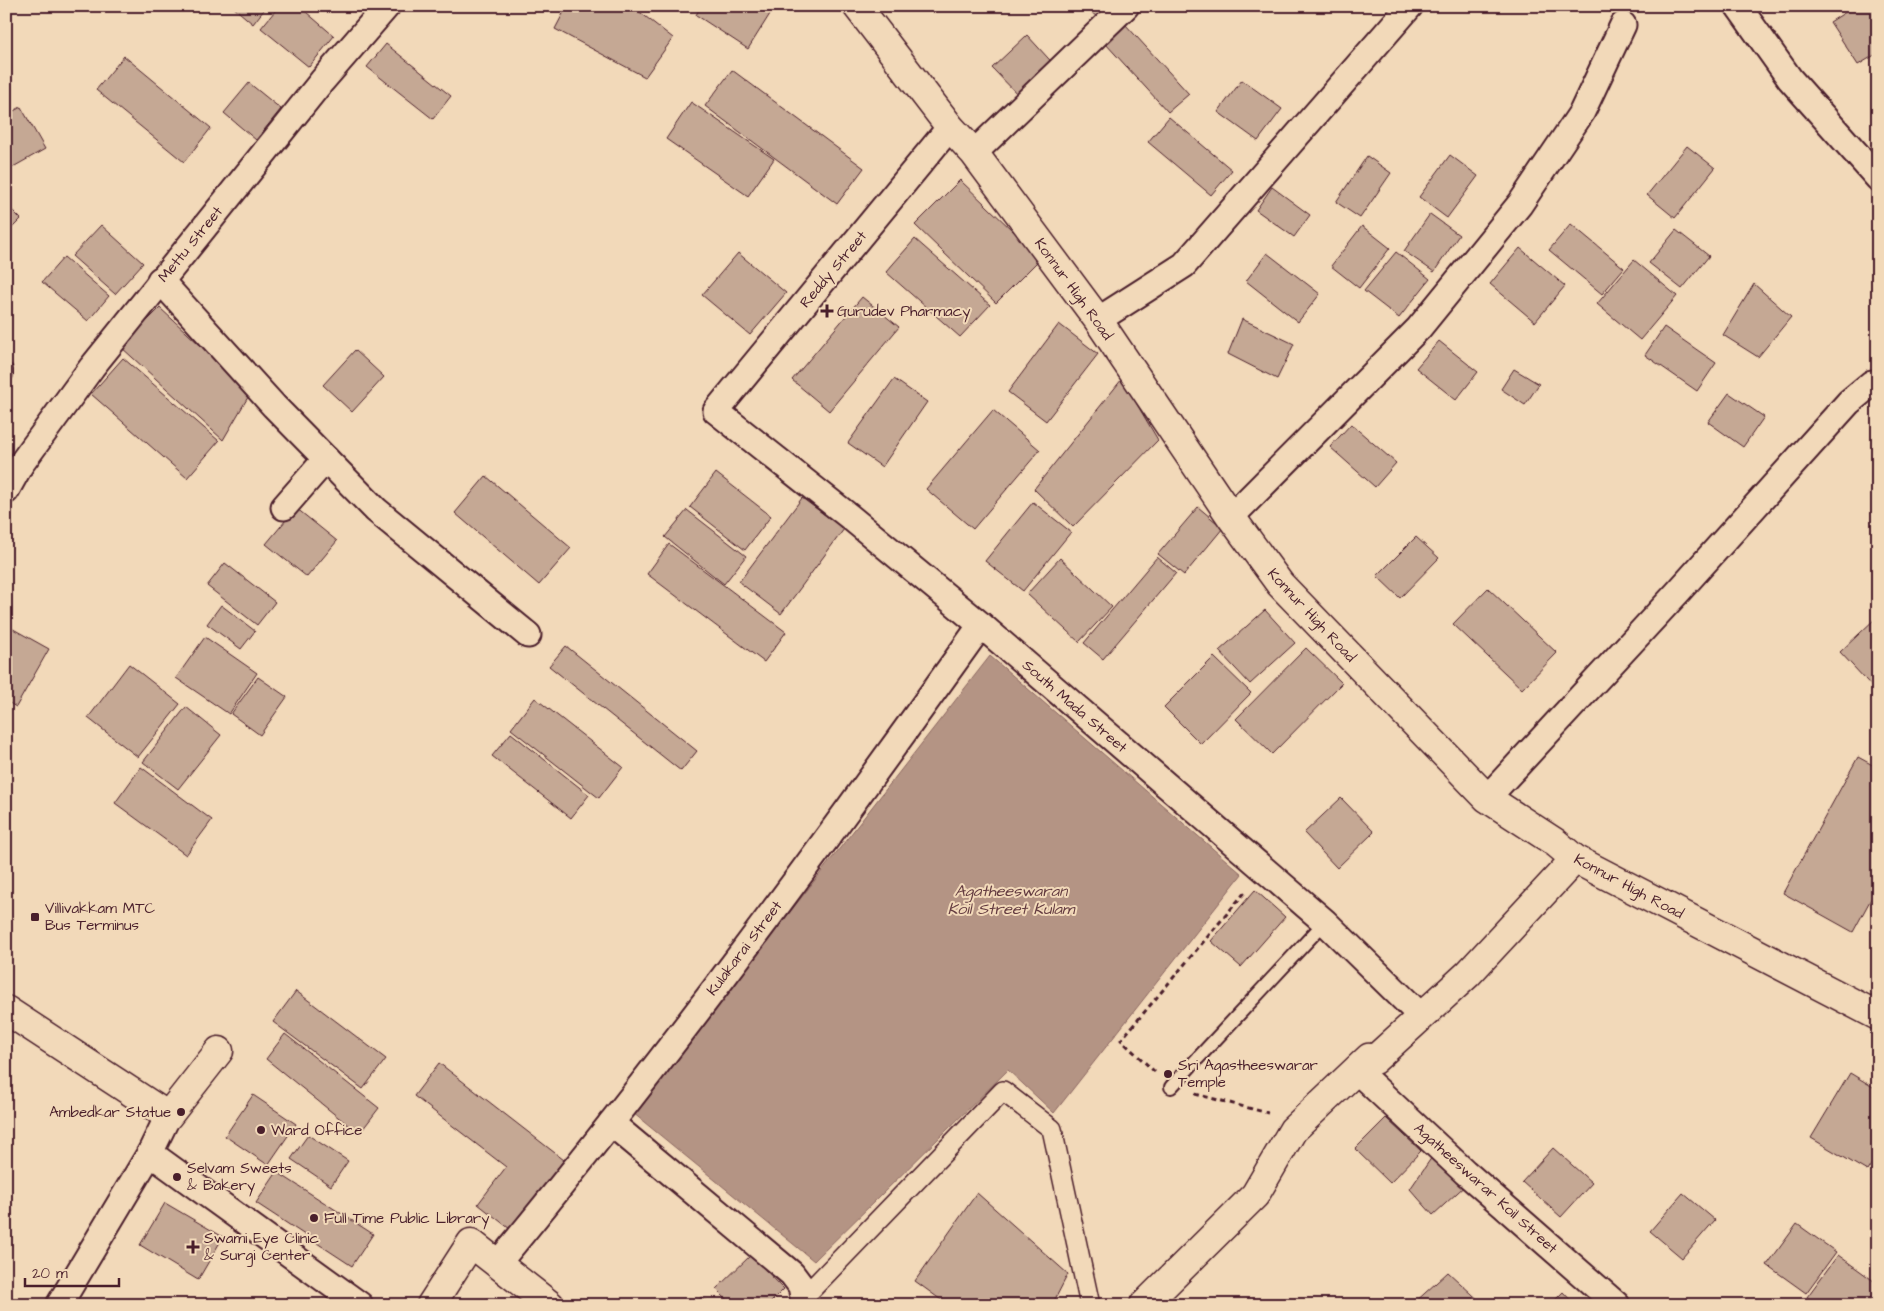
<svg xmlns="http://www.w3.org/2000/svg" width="1884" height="1311" font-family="'Architects Daughter',sans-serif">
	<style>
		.water { fill: #b49484; stroke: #8a6560 }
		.building { fill: #c5a894; stroke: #4a1f2b }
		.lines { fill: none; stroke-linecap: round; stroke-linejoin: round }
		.service-casing { stroke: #4a1f2b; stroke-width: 16 }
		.pedestrian-casing { stroke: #4a1f2b; stroke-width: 22 }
		.minor-casing { stroke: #4a1f2b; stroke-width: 29 }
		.tertiary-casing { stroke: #4a1f2b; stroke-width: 31 }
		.secondary-casing { stroke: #4a1f2b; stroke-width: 31 }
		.path { stroke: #4a1f2b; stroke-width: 3; stroke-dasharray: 5 4; stroke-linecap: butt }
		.service { stroke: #f2d9b9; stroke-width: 12 }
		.pedestrian { stroke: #f2d9b9; stroke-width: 19 }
		.minor { stroke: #f2d9b9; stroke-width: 25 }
		.tertiary { stroke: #f2d9b9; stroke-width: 28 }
		.secondary { stroke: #f2d9b9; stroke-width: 28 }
		.poi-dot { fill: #4a1f2b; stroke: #f2d9b9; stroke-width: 2 }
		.labels { text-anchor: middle; stroke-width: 4; stroke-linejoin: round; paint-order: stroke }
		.street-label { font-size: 15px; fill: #4a1f2b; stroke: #f2d9b9 }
		.poi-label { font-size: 15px; fill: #4a1f2b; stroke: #f2d9b9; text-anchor: start }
		.water-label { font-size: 16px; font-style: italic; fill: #643c41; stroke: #f2d9b9 }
	</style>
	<rect width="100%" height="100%" fill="#f2d9b9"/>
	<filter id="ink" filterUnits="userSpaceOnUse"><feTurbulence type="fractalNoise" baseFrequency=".02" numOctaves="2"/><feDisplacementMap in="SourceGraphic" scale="10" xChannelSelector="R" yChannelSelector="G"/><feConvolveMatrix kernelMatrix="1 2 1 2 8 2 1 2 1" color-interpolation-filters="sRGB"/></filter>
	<g filter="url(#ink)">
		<!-- water -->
		<polygon class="water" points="990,656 1242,874 1054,1113 1008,1070 814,1261 633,1113"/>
		<!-- building -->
		<g class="building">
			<polygon points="232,6 267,6 253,24"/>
			<polygon points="279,6 299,6 334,36 309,67 261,28"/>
			<polygon points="567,6 632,6 673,38 645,77 555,29"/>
			<polygon points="701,6 775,6 748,49 696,15"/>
			<polygon points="1085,6 1118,6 1102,22"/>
			<polygon points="1855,6 1878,6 1878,53 1858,65 1830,22"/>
			<polygon points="1125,24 1189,94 1168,112 1105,43"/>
			<polygon points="1027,35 1058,69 1024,101 992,68"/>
			<polygon points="386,44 451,96 433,119 367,67"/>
			<polygon points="124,56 211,128 184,162 96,90"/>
			<polygon points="732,70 864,168 837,204 705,106"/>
			<polygon points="1242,80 1282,109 1258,141 1218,112"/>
			<polygon points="249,83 281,109 256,140 224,113"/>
			<polygon points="691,102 774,159 748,196 666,139"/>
			<polygon points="21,107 45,149 6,171 6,115"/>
			<polygon points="1169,117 1232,170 1211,195 1148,142"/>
			<polygon points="1687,146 1715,168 1675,218 1647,195"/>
			<polygon points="1450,155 1478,176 1447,218 1419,197"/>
			<polygon points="1367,156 1391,173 1360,218 1336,202"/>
			<polygon points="960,180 1041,258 996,303 915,225"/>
			<polygon points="1272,187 1310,215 1294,237 1256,210"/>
			<polygon points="6,204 21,219 6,234"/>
			<polygon points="1430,214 1459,235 1434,272 1404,251"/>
			<polygon points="1571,224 1624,268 1602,294 1549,250"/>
			<polygon points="101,225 143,263 115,294 72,256"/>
			<polygon points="1362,226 1390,248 1359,288 1331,266"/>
			<polygon points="1676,230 1709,256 1682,289 1649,263"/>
			<polygon points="915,239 990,305 960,337 886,272"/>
			<polygon points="1520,248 1565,286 1535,322 1490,284"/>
			<polygon points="1396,252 1430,279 1399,318 1364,291"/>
			<polygon points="738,253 786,293 750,335 702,295"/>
			<polygon points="1267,253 1320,294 1298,322 1246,281"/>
			<polygon points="64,257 109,296 88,321 42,282"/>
			<polygon points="1634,260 1677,296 1640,340 1597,304"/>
			<polygon points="1754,284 1791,317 1758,357 1723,335"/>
			<polygon points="862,297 899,327 829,411 792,380"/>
			<polygon points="160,308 251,392 223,440 121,347"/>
			<polygon points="1242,319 1294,344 1277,379 1228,354"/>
			<polygon points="1059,324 1098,354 1046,421 1008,392"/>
			<polygon points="1664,327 1716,363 1697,391 1645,355"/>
			<polygon points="1439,341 1478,372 1456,400 1416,368"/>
			<polygon points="355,350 384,377 352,412 323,385"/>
			<polygon points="123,358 219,441 187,478 91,394"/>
			<polygon points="1514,369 1539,384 1525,405 1501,389"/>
			<polygon points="894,379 927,402 882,467 848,443"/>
			<polygon points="1122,379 1158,440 1073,527 1034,489"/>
			<polygon points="1729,393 1764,417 1743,447 1708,422"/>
			<polygon points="993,410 1040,450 973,529 926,489"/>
			<polygon points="1351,424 1396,463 1375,487 1330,447"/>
			<polygon points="716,473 771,516 745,550 690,507"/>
			<polygon points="486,476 571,548 539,585 455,513"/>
			<polygon points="802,498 844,529 781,614 739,582"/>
			<polygon points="1033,502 1071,532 1023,591 985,561"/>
			<polygon points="1198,507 1223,528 1184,575 1158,554"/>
			<polygon points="296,508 337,541 307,577 266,544"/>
			<polygon points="687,510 746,556 724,584 665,537"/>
			<polygon points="1416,537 1439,558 1400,598 1377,576"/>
			<polygon points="669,544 786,632 764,662 647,574"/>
			<polygon points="1157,557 1176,573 1103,659 1084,643"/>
			<polygon points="1060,558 1112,607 1079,642 1027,594"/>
			<polygon points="225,563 275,602 257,625 207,586"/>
			<polygon points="1488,588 1557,653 1522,689 1453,624"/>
			<polygon points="221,605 255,631 241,649 207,624"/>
			<polygon points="1265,610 1295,643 1250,684 1219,651"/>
			<polygon points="1878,616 1878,693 1840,652"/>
			<polygon points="6,625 49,649 16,707 6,701"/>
			<polygon points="205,637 257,673 229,714 176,678"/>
			<polygon points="566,646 697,751 681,771 549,666"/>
			<polygon points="1306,648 1342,683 1272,754 1236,719"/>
			<polygon points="1214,657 1251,693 1201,744 1164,707"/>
			<polygon points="129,664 180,704 138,757 88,718"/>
			<polygon points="258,677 287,697 260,735 231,714"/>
			<polygon points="535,698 623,767 599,798 511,729"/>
			<polygon points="186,707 221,735 178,789 143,762"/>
			<polygon points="511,733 589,795 571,818 492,756"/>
			<polygon points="1858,757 1878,768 1878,886 1853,932 1783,893"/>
			<polygon points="141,767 212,820 186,855 115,803"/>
			<polygon points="1341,798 1374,832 1337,868 1304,833"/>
			<polygon points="1255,890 1285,917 1241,967 1211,941"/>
			<polygon points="296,991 386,1059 363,1089 273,1022"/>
			<polygon points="285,1034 379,1108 359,1134 266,1059"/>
			<polygon points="439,1063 564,1160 510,1229 478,1204 506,1167 414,1096"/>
			<polygon points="1850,1073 1878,1090 1878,1154 1867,1171 1811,1138"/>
			<polygon points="253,1095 296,1124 268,1165 225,1136"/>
			<polygon points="1386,1118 1421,1151 1390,1183 1355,1149"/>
			<polygon points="308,1135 348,1161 331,1186 291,1159"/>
			<polygon points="1553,1148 1592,1183 1561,1217 1522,1182"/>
			<polygon points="1432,1157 1469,1182 1433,1215 1410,1189"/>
			<polygon points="277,1172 373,1234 352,1266 256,1203"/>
			<polygon points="977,1193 1068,1274 1052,1305 948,1305 915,1281"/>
			<polygon points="1683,1193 1715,1220 1682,1258 1650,1231"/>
			<polygon points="165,1203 223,1237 198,1280 140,1245"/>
			<polygon points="1797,1224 1836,1252 1806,1293 1767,1265"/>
			<polygon points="751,1255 784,1289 768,1305 732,1305 716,1289"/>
			<polygon points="1838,1255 1878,1284 1878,1295 1871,1305 1818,1305 1807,1297"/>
			<polygon points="1448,1272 1484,1305 1413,1304"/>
			<polygon points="1563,1292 1575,1305 1550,1305"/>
			<polygon points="701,1297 711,1305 695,1305"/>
			<polygon points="487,1298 497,1305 482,1305"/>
		</g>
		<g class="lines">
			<!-- service casing -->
			<g class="service-casing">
				<g id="service">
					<polyline points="6,370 6,375"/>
					<polyline points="1171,1087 1325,922"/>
				</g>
			</g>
			<!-- pedestrian casing -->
			<g class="pedestrian-casing">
				<polyline id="pedestrian" points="803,1298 1003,1091 1052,1129 1090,1305"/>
			</g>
			<!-- minor casing -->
			<g class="minor-casing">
				<g id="minor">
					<polyline points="1738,6 1790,79 1878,178"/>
					<polyline points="950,127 716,411 850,517 981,625 1325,922 1421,1016"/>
					<polyline points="974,153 1126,6"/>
					<polyline points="160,280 274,406 376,510 528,635"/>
					<polyline points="1098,320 1184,265 1410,6"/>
					<polyline points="6,491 21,464 92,367 322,81 387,6"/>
					<polyline points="284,507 326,459"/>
					<polyline points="1231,517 1419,328 1520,204 1582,112 1623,25"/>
					<polyline points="1487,798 1677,593 1849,402 1872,383 1878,387"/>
					<polyline points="1356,1070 1465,1172 1617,1305"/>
					<polyline points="611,1123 792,1274 801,1286 804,1302 802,1305"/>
					<polyline points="150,1153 360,1305"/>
					<path d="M498,1263c170,-205 328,-421 483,-638"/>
					<polyline points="59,1305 150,1153 168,1116"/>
				</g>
			</g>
			<!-- tertiary casing -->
			<g class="tertiary-casing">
				<g id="tertiary">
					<polyline points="6,1010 168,1116 219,1051"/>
					<polyline points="431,1305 471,1243 550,1305"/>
					<polyline points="1144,1305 1255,1195 1293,1130 1369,1058 1374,1060 1468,974 1575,859"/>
				</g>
			</g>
			<!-- secondary casing -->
			<g class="secondary-casing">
				<polyline id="secondary" points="857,6 950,127 974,153 1098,320 1231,517 1280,584 1487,798 1556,843 1575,859 1878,1016"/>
			</g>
			<!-- path -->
			<g class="path">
				<polyline points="1155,1072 1121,1040 1246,891"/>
				<polyline points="1195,1094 1268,1113"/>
			</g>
			<!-- service -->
			<use href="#service" class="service"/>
			<!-- pedestrian -->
			<use href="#pedestrian" class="pedestrian"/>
			<!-- minor -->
			<use href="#minor" class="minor"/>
			<!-- tertiary -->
			<use href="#tertiary" class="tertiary"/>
			<!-- secondary -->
			<use href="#secondary" class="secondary"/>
		</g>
	</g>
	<!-- markers -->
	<g class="poi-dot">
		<path d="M824.5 303.5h5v5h5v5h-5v5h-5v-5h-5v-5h5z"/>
		<rect x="30" y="912" width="10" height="10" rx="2.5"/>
		<circle cx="1168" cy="1074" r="5"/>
		<circle cx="181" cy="1112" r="5"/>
		<circle cx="261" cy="1130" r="5"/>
		<circle cx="177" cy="1177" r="5"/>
		<circle cx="314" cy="1218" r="5"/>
		<path d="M190.5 1239.5h5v5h5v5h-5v5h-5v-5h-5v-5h5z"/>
	</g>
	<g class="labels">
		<!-- street labels -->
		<g class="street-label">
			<text transform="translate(190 244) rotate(-51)" y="5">Mettu Street</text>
			<text transform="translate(833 269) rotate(-50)" y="5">Reddy Street</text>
			<text transform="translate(1074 289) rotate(54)" y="5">Konnur High Road</text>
			<text transform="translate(1312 615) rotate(47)" y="5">Konnur High Road</text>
			<text transform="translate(1075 706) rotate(41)" y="5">South Mada Street</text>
			<text transform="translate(1629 886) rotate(28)" y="5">Konnur High Road</text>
			<text transform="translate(744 948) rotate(-53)" y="5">Kulakarai Street</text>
			<text transform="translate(1486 1188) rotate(42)" y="5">Agatheeswarar Koil Street</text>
		</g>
		<!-- poi labels -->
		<g class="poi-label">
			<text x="837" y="316">Gurudev Pharmacy</text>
			<text x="45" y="913">Villivakkam MTC<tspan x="45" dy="17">Bus Terminus</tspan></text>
			<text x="1178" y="1070">Sri Agastheeswarar<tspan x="1178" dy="17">Temple</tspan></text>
			<text x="171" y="1117" text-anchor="end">Ambedkar Statue</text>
			<text x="271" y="1135">Ward Office</text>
			<text x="187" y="1173">Selvam Sweets<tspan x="187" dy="17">&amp; Bakery</tspan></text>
			<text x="324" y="1223">Full Time Public Library</text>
			<text x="204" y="1243">Swami Eye Clinic<tspan x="204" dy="17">&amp; Surgi Center</tspan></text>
		</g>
		<!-- water labels -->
		<g class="water-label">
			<text x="1011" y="896">Agatheeswaran<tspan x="1011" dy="18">Koil Street Kulam</tspan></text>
		</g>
	</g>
	<!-- margin -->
	<rect width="1884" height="1311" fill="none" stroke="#f2d9b9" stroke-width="25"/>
	<rect x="12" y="12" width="1859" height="1286" fill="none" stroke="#4a1f2b" stroke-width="2" filter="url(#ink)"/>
	<!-- scale -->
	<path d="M25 1278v8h94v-8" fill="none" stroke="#4a1f2b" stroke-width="2.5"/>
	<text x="32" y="1278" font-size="15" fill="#4a1f2b" stroke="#f2d9b9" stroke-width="4" paint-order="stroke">20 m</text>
</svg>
